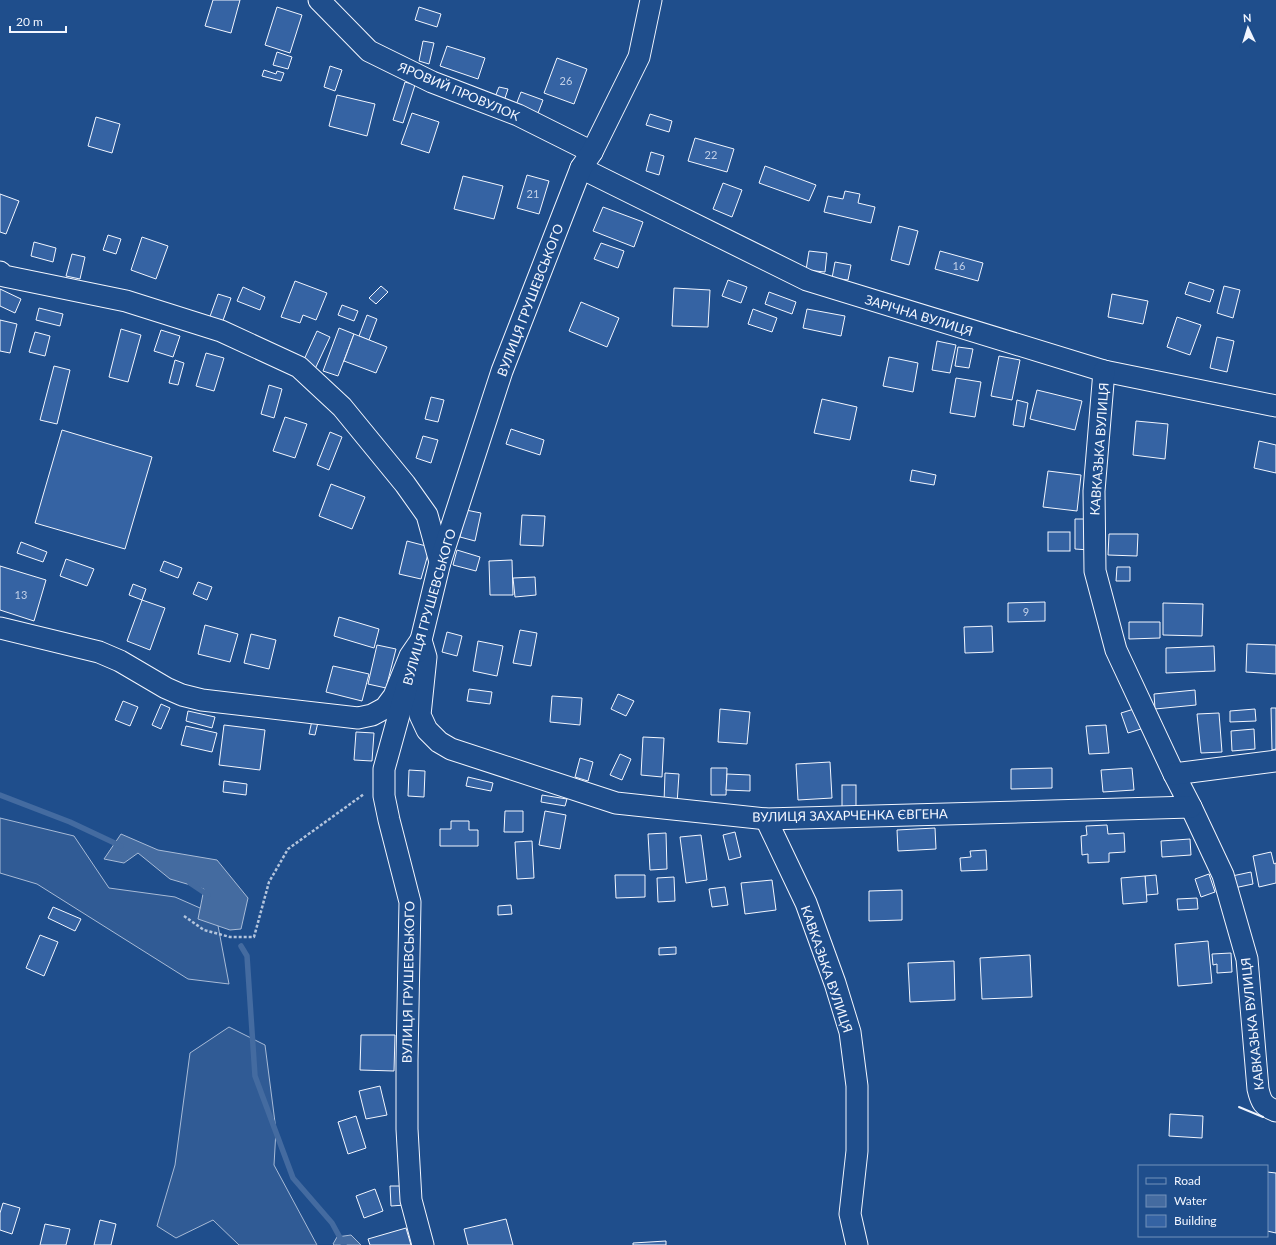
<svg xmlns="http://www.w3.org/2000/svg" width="1276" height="1245" font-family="Lato,sans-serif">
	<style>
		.built { fill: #305b95; stroke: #a8bbd7 }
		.water { fill: #446ba0; stroke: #a8bbd7 }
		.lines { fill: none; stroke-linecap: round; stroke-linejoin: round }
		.stream { stroke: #446ba0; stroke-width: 5.5 }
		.building { fill: #3563a3; stroke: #f2f6ff }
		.minor-casing { stroke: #f2f6ff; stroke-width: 23 }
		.path { stroke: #b3c4dc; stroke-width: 2.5; stroke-dasharray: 3 2; stroke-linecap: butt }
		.minor { stroke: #1f4e8c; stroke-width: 21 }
		.wall { stroke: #f2f6ff; stroke-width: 2 }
		.labels { text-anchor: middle; stroke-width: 3; stroke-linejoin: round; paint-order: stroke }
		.number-label { font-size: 11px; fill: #c3d1e8 }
		.street-label { font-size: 13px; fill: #f2f6ff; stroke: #1f4e8c }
	</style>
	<rect width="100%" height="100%" fill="#1f4e8c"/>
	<!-- built -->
	<g class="built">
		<polygon points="0,818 74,836 109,888 175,897 216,915 229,984 188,979 37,884 0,873"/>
		<polygon points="229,1027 265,1045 276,1130 274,1165 317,1245 239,1245 213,1220 176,1238 157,1226 175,1165 190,1053"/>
	</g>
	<!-- water -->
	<g class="water">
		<polygon points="121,834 158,850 217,860 248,898 241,929 230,930 198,919 204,889 170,879 138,853 124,863 104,859"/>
		<polygon points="351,1235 361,1245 334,1245 333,1244 337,1237"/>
	</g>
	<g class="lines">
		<!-- stream -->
		<g class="stream">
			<polyline points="0,795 70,822 121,846"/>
			<polyline points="190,883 208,895"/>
			<polyline points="241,946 247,956 255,1076 293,1178 332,1223 344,1245"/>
		</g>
	</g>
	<!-- building -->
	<g class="building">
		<polygon points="213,0 240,0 231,33 205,26"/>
		<polygon points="277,7 302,15 290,53 265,45"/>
		<polygon points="419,7 441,14 437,27 415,20"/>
		<polygon points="423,41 434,43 429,64 419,61"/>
		<polygon points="447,46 485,58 478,79 440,66"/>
		<polygon points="277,52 292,57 288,69 273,65"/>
		<polygon points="557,58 587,69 574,104 544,93"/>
		<polygon points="330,66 342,70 335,91 324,87"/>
		<polygon points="264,70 276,74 277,71 284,73 281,81 262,76"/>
		<polygon points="405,82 415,85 403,123 393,120"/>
		<polygon points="499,87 508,89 504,101 495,97"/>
		<polygon points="521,92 543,100 538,113 516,105"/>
		<polygon points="337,95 375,104 367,136 329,126"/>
		<polygon points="412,113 439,122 429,153 401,144"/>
		<polygon points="650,114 672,121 669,132 646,125"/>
		<polygon points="96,117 120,124 112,153 88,146"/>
		<polygon points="695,138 734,149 727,172 688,161"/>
		<polygon points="651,152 664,156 659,175 646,171"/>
		<polygon points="765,166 816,185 809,201 759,183"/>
		<polygon points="527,175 549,181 539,214 517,208"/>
		<polygon points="463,176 503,186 494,219 454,209"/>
		<polygon points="723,183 742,190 732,217 713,209"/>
		<polygon points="845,191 860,194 858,203 875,207 871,223 824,212 828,196 843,199"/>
		<polygon points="0,194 19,201 6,234 0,232"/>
		<polygon points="603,207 643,222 634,247 593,231"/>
		<polygon points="899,226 918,231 909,265 891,260"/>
		<polygon points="108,235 121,239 116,254 103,250"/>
		<polygon points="142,237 168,246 156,279 131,270"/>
		<polygon points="34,242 56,248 53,262 31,256"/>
		<polygon points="601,243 624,251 618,268 594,259"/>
		<polygon points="809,251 827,253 825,272 806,270"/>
		<polygon points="940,251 983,263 978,281 935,269"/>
		<polygon points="72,254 85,257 80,279 66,276"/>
		<polygon points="835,262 851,265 848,280 832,278"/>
		<polygon points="728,280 747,287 741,303 722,296"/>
		<polygon points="295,281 327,293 316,320 303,315 300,323 281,317"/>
		<polygon points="1189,282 1214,290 1210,302 1185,294"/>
		<polygon points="381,286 388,292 376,304 369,298"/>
		<polygon points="1224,286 1240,290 1233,318 1217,313"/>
		<polygon points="243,287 265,297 260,310 237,301"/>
		<polygon points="674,288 710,290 708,327 672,326"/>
		<polygon points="0,289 21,299 15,313 0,306"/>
		<polygon points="769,292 796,302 792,314 765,304"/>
		<polygon points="218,294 231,298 221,326 208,322"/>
		<polygon points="1112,294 1148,301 1143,324 1108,317"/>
		<polygon points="581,302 619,318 607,347 569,331"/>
		<polygon points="342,305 358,311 354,321 338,315"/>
		<polygon points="39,308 63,314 60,326 36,320"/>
		<polygon points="753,309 777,318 772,332 748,324"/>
		<polygon points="807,309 845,316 841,336 803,328"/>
		<polygon points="367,315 377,319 369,340 359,336"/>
		<polygon points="1177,317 1201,325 1190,355 1167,347"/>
		<polygon points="0,320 17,324 10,353 0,351"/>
		<polygon points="339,328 354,334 338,376 323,371"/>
		<polygon points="121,329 141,335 128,382 109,377"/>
		<polygon points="161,330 180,336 173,357 154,351"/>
		<polygon points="317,331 330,337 315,369 302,364"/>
		<polygon points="35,332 50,336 45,356 29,352"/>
		<polygon points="354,334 387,347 376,373 344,361"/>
		<polygon points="1217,337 1234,341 1227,372 1210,368"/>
		<polygon points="937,341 956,345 950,373 932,370"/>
		<polygon points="958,347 973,349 969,368 955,366"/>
		<polygon points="206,353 224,358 214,391 196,386"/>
		<polygon points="999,356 1020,360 1012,400 991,396"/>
		<polygon points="889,357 918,363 913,392 883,386"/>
		<polygon points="175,360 184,363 178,385 169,383"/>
		<polygon points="54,366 70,370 57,424 40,420"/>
		<polygon points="956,378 981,382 975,417 950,413"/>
		<polygon points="269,385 282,389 274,418 261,414"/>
		<polygon points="1037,390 1082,401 1075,430 1030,419"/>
		<polygon points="431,397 444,400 438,422 425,419"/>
		<polygon points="822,399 857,407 850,440 814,433"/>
		<polygon points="1017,400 1028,403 1024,427 1013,425"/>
		<polygon points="285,417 307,424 295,458 273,451"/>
		<polygon points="1136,421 1168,424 1165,459 1133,455"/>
		<polygon points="511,429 544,440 540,455 506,444"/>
		<polygon points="62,430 152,457 125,549 35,523"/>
		<polygon points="330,432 342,437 329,470 317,465"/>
		<polygon points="423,436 438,440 431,463 416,458"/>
		<polygon points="1259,441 1276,445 1276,473 1254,468"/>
		<polygon points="912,470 936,475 934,485 910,481"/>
		<polygon points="1048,471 1081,475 1077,511 1043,507"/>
		<polygon points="331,484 365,497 352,529 319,516"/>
		<polygon points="466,510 481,513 475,541 460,537"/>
		<polygon points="522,515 545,516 543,546 520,545"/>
		<polygon points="1075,519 1090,519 1090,550 1075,549"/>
		<rect x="1048" y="532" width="22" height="19"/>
		<polygon points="1109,534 1138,534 1137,556 1108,555"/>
		<polygon points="407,541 430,547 421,579 399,574"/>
		<polygon points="21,542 47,552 43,562 17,553"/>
		<polygon points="457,550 480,557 476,571 453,565"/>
		<polygon points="66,559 94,569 87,586 60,576"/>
		<polygon points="512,560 513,595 490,595 489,561"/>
		<polygon points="164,561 182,568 178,578 160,571"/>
		<polygon points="0,566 46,580 34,621 0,610"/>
		<polygon points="1117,567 1130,567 1130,581 1116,581"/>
		<polygon points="535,577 536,595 515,597 513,578"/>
		<polygon points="198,582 212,587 207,600 193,594"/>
		<polygon points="133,584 146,589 142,600 129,595"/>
		<polygon points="142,600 165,608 150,650 127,641"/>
		<polygon points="1045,602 1045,621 1008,622 1008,603"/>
		<polygon points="1163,603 1203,604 1202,636 1163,635"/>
		<polygon points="339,617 379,629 374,648 334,636"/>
		<polygon points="1129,622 1160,622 1160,638 1129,639"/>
		<polygon points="205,625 238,634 230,662 198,654"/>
		<polygon points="992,626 993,652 965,653 964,627"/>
		<polygon points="520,630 537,633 531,666 513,663"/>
		<polygon points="447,632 462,636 457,656 442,652"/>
		<polygon points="251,634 276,640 269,669 244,663"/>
		<polygon points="478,641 503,646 497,676 473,671"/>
		<polygon points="1247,644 1276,645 1276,674 1246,672"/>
		<polygon points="377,645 396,649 386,688 368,684"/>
		<polygon points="1214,646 1215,671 1166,673 1166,648"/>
		<polygon points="333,666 369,674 362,701 326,692"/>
		<polygon points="469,689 492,692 490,704 467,701"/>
		<polygon points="1195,690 1196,705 1155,709 1154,694"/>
		<polygon points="618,694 634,701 626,716 611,709"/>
		<polygon points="552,696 582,698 580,725 550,722"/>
		<polygon points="123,701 138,707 130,726 115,720"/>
		<polygon points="161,704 170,708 161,729 152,725"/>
		<polygon points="1271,708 1276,708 1276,749 1272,750"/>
		<polygon points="720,709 750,712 747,744 718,742"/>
		<polygon points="1134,709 1141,729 1128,733 1121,713"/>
		<polygon points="1255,709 1256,721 1230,722 1230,711"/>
		<polygon points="188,711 215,717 212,728 186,721"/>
		<polygon points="1219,713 1222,752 1201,753 1197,714"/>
		<polygon points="313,716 319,718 315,735 309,734"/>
		<polygon points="224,725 265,730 260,770 219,765"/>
		<polygon points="1106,725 1109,753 1089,754 1086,726"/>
		<polygon points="186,726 217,733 212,752 181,745"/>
		<polygon points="1254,729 1255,749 1232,751 1231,731"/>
		<polygon points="356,732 374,733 372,761 354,760"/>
		<polygon points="643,737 664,738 662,777 641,775"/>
		<polygon points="620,754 631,759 622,780 610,775"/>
		<polygon points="580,758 593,762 588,781 575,777"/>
		<polygon points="830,762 832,798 798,800 796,764"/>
		<polygon points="711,768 727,768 726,795 711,795"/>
		<polygon points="1052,768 1052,788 1011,789 1011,769"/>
		<polygon points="1132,768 1134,790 1103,792 1101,770"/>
		<polygon points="409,770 425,771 424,797 408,796"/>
		<polygon points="665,773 679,774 677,804 664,803"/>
		<polygon points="727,774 750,775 750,791 726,790"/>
		<polygon points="468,777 493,783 491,791 466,786"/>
		<polygon points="224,781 247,784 246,795 223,792"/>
		<rect x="842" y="785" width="14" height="25"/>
		<polygon points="542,795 567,799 565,806 541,802"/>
		<polygon points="505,811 523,811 523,832 504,832"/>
		<polygon points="545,811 566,815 560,849 539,845"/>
		<polygon points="451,821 469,821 469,830 478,830 478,846 440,846 440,829 451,829"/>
		<polygon points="1107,825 1108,834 1124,833 1125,852 1109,853 1109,862 1088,863 1088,854 1082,855 1081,836 1087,835 1086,826"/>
		<polygon points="935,828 936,849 898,851 897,830"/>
		<polygon points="735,832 741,857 729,860 723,835"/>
		<polygon points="666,833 667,869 650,870 648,834"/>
		<polygon points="701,835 707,880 686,883 680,837"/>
		<polygon points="1190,839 1191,855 1162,857 1161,841"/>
		<polygon points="532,841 534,878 517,879 515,842"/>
		<polygon points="986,850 987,870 961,871 960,858 971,857 970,851"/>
		<polygon points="1271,852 1274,864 1276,863 1276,883 1259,887 1253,856"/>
		<polygon points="1251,872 1253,884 1234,888 1232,876"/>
		<polygon points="1209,874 1215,892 1201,897 1195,879"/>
		<polygon points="615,875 645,875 645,897 616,898"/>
		<polygon points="1156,875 1158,894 1146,895 1145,876"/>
		<polygon points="1145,876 1147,902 1123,904 1121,878"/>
		<polygon points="674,877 675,901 658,902 657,878"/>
		<polygon points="772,880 776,910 745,914 741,883"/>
		<polygon points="725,887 728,905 712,907 709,889"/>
		<polygon points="902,890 902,920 869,921 869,891"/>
		<polygon points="1197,898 1198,909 1178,910 1177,899"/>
		<polygon points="511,905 512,914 498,915 498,906"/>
		<polygon points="53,907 81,919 75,931 48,918"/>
		<polygon points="40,935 58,942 44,976 26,968"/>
		<polygon points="1208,941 1212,983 1178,986 1175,944"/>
		<polygon points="676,947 676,954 659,955 659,948"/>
		<polygon points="1231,953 1232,972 1217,973 1217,964 1213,965 1212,954"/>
		<polygon points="1030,955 1032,997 982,999 980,958"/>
		<polygon points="954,961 955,1000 910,1002 908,963"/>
		<polygon points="361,1035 395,1035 394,1071 360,1070"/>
		<polygon points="380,1086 387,1115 366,1119 359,1091"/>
		<polygon points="1170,1114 1203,1116 1202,1138 1169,1136"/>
		<polygon points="356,1116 366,1148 348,1154 338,1122"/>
		<polygon points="1267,1172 1276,1173 1276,1233 1267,1231"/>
		<polygon points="390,1186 404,1186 405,1205 391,1206"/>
		<polygon points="375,1189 383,1211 364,1218 356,1196"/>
		<polygon points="3,1203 20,1208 12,1234 0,1230 0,1213"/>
		<polygon points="506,1219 513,1245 468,1245 464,1229"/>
		<polygon points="100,1220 116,1224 111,1245 94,1245"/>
		<polygon points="45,1224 70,1229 66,1245 40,1245"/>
		<polygon points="406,1228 411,1245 370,1245 368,1239"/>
		<polygon points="666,1241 666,1245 633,1245 633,1243"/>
	</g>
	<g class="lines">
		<!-- minor casing -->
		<g class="minor-casing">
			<g id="minor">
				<polyline points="319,0 369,51 432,82 518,115 592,152"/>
				<polyline points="581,168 807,280 1104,371 1276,406"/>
				<polyline points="0,272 4,276 126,301 221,331 299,367 342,407 405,484 427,515 440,562"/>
				<path d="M1104,371l-10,120 1,80 21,79 58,124 17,33 32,68 24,84 11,130c3,13 5,17 18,22"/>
				<polyline points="0,628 99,652 120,661 166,688 182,695 202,700 358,718 372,715 385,708 394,696 410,656 421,640 426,657 420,715 427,730 439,742 451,749 616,803 766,819 1191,807"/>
				<polyline points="417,652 421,640 440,562 502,371 581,168 592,152 639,57 651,0"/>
				<polyline points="407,686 384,769 384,796 389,820 410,902 407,1060 407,1129 411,1200 423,1245"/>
				<polyline points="1174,774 1276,761"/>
				<polyline points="766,819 806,903 835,983 850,1032 857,1086 857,1151 850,1214 857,1245"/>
			</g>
		</g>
		<!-- path -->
		<polyline class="path" points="184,916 204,930 230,937 254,937 269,882 288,849 364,794"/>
		<!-- minor -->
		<use href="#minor" class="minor"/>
		<!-- wall -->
		<polyline class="wall" points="1239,1107 1263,1117"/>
	</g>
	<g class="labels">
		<!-- number labels -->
		<g class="number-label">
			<text x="566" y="85">26</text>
			<text x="711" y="159">22</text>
			<text x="533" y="198">21</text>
			<text x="959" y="270">16</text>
			<text x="21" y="599">13</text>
			<text x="1026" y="616">9</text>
		</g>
		<!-- street labels -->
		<g class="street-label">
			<text transform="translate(459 91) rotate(23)" y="5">ЯРОВИЙ ПРОВУЛОК</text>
			<text transform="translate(530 300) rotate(-69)" y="5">ВУЛИЦЯ ГРУШЕВСЬКОГО</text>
			<text transform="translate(919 315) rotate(17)" y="5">ЗАРІЧНА ВУЛИЦЯ</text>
			<text transform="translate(1099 449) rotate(-86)" y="5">КАВКАЗЬКА ВУЛИЦЯ</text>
			<text transform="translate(429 607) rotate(-74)" y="5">ВУЛИЦЯ ГРУШЕВСЬКОГО</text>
			<text transform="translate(850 815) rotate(-1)" y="5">ВУЛИЦЯ ЗАХАРЧЕНКА ЄВГЕНА</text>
			<text transform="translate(827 969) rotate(71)" y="5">КАВКАЗЬКА ВУЛИЦЯ</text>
			<text transform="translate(408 982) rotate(-89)" y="5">ВУЛИЦЯ ГРУШЕВСЬКОГО</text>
			<text transform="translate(1252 1024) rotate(-96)" y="5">КАВКАЗЬКА ВУЛИЦЯ</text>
		</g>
	</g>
	<!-- legend -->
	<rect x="1138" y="1165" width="130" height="72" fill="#1f4e8c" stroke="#7391ba"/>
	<rect x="1146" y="1178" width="20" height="6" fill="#1f4e8c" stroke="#7391ba"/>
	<text x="1174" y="1185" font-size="12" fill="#f2f6ff">Road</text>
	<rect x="1146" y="1195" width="20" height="12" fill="#446ba0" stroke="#7391ba"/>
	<text x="1174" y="1205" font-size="12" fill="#f2f6ff">Water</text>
	<rect x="1146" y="1215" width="20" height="12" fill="#3563a3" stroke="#7391ba"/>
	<text x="1174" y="1225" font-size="12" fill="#f2f6ff">Building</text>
	<!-- north arrow -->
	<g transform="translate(1248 28) rotate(356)" stroke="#1f4e8c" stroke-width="3" paint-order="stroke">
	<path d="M0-3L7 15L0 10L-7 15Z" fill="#f2f6ff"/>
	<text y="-6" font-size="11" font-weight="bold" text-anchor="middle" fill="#f2f6ff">N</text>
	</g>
	<!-- scale -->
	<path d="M10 26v6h56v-6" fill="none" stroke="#f2f6ff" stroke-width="2"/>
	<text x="16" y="26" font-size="12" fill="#f2f6ff" stroke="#1f4e8c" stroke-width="3" paint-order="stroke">20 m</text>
</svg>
